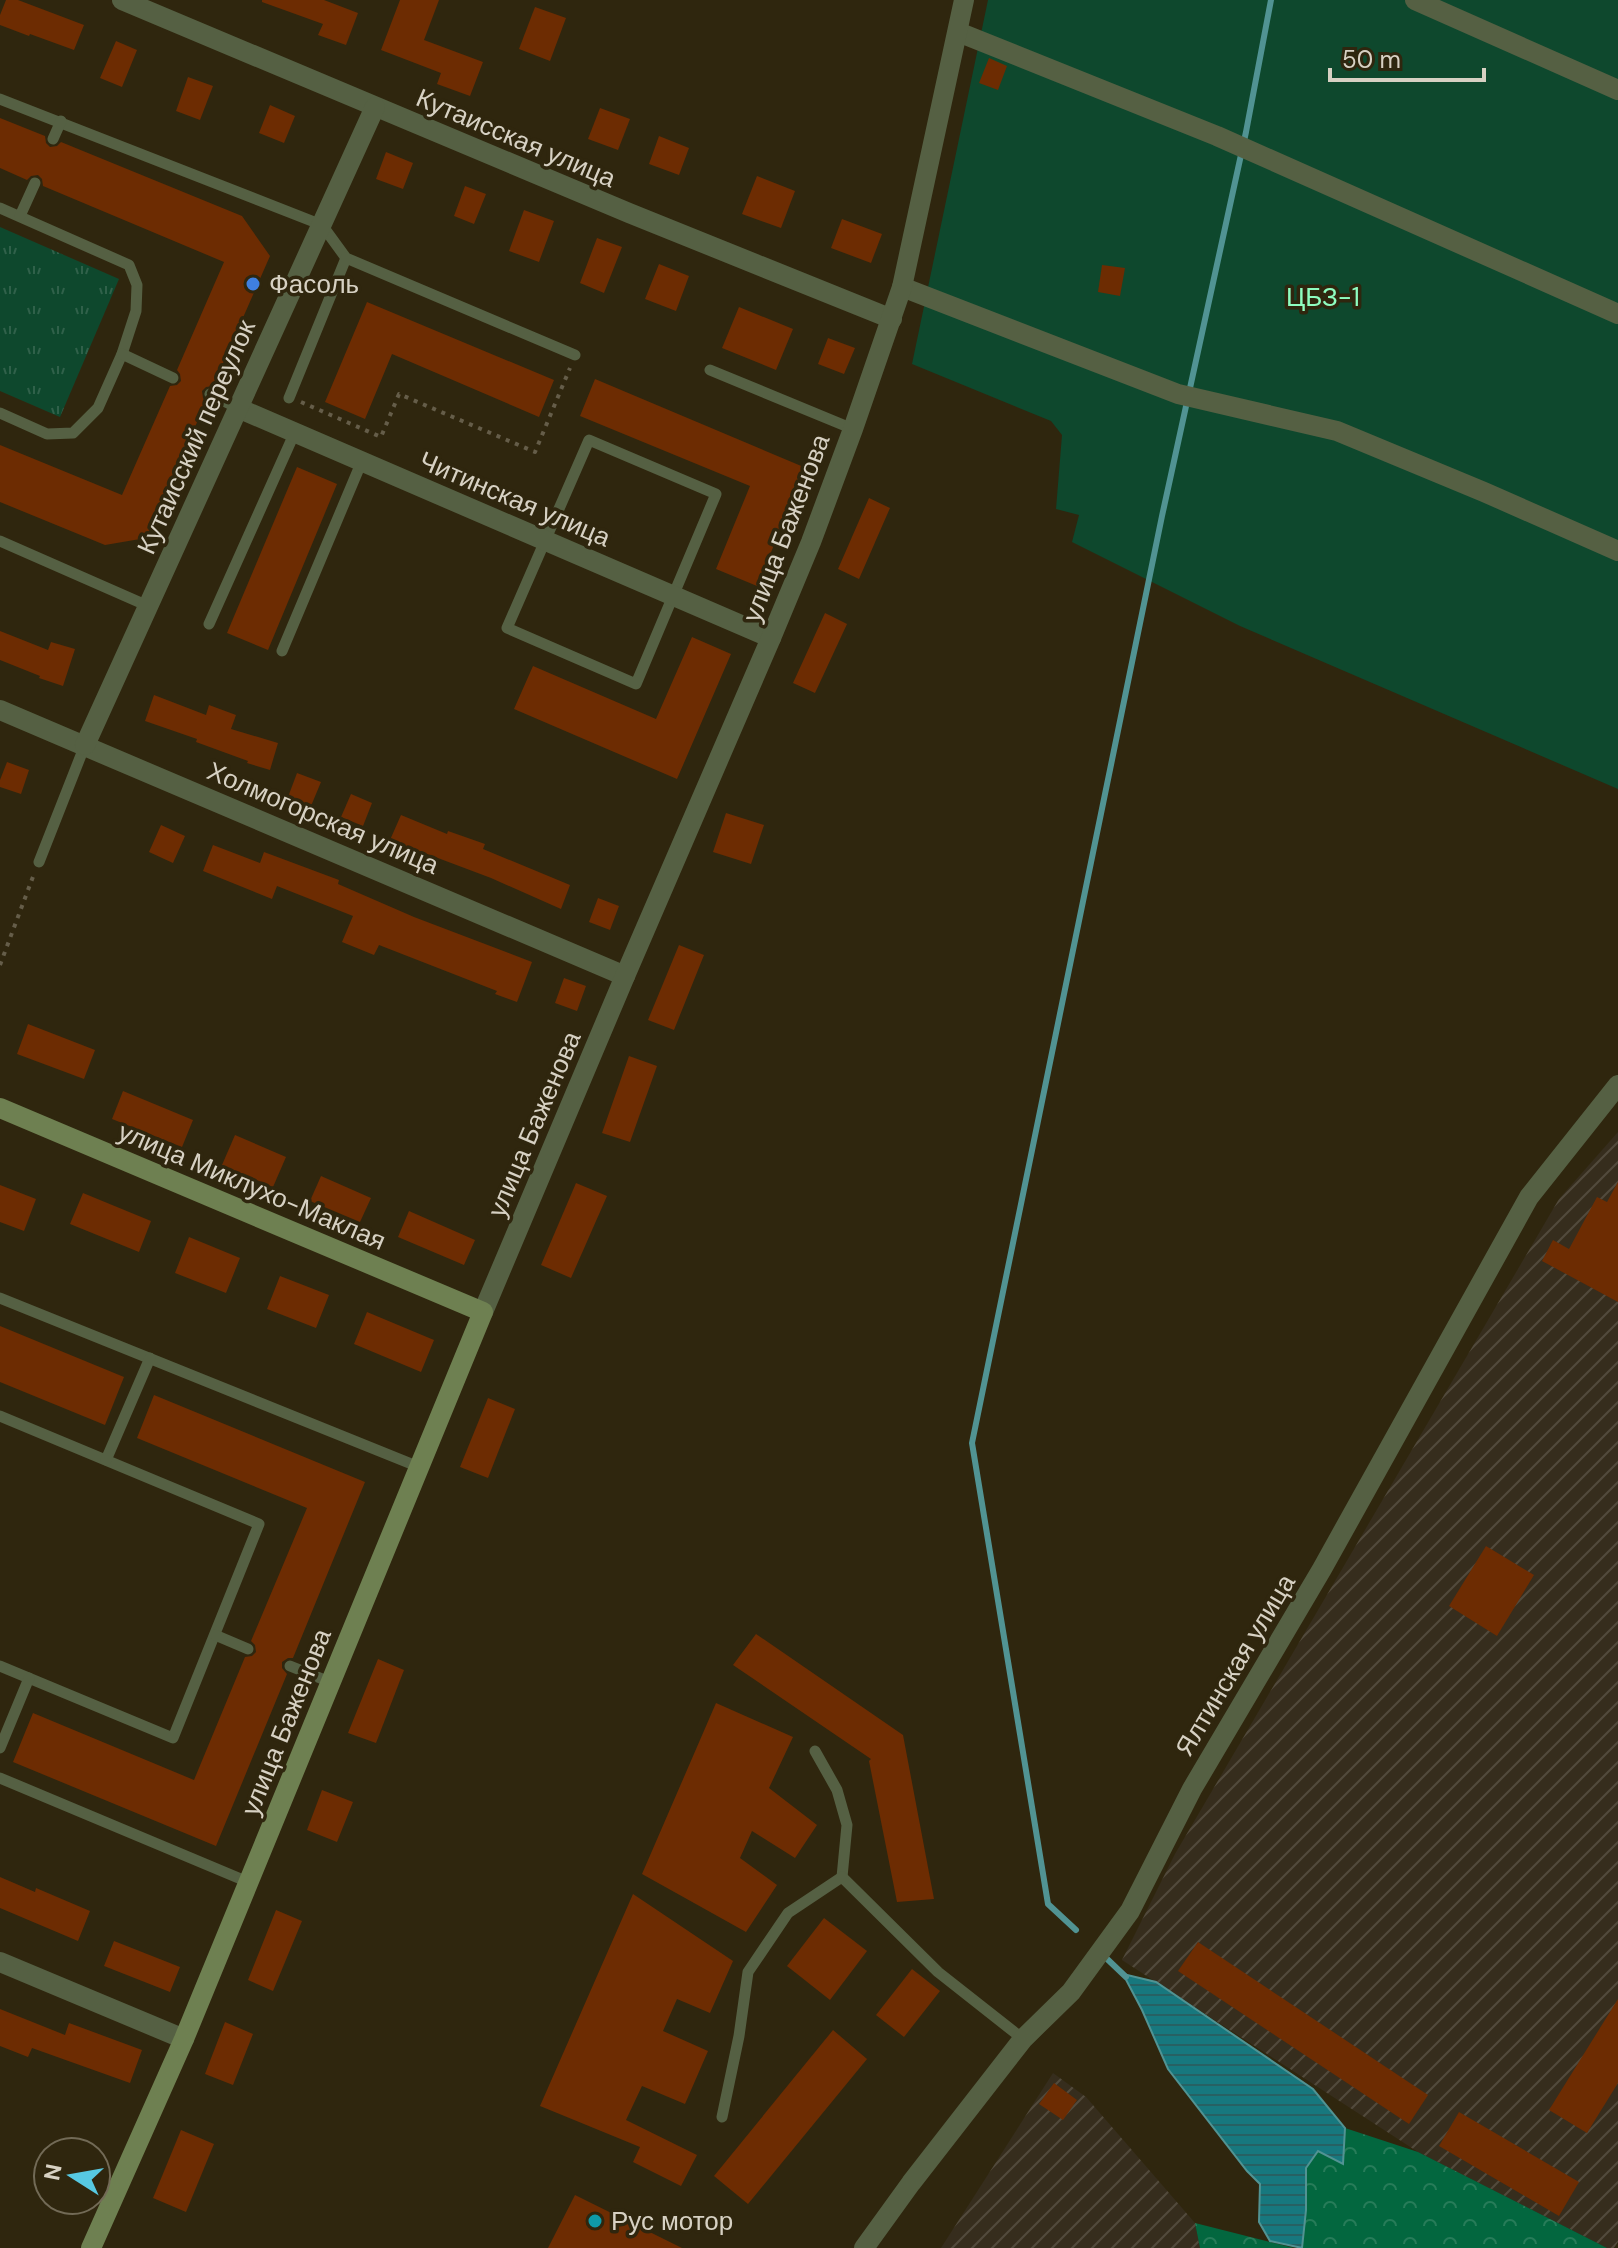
<svg xmlns="http://www.w3.org/2000/svg" width="1618" height="2248" font-family="'DM Sans',sans-serif">
	<style>
		.industrial { fill: url(#industrial-furrows) }
		.green { fill: #0e482d }
		.forest { fill: url(#forest-crowns) }
		.park { fill: url(#park-tufts) }
		.water { fill: url(#water-rules); stroke: #519393; stroke-width: 2 }
		.lines { fill: none; stroke-linecap: round; stroke-linejoin: round }
		.stream { stroke: #519393; stroke-width: 6 }
		.building { fill: #6d2c02 }
		.path { stroke: #655d49; stroke-width: 4; stroke-dasharray: 4 6; stroke-linecap: butt }
		.lane { stroke: #556043; stroke-width: 11 }
		.street { stroke: #556043; stroke-width: 20 }
		.secondary { stroke: #6e8051; stroke-width: 20 }
		.shop-dot { fill: #3f7fe0; stroke: #2f260e; stroke-width: 3 }
		.culture-dot { fill: #0f9aa8; stroke: #2f260e; stroke-width: 3 }
		.labels { text-anchor: middle; stroke-width: 7; stroke-linejoin: round; paint-order: stroke }
		.street-label { font-size: 26px; fill: #d7d1c3; stroke: #2f260e }
		.poi-label { font-size: 26px; fill: #d7d1c3; stroke: #2f260e; text-anchor: start }
		.park-label { font-size: 26px; fill: #8efdc0; stroke: #2f260e }
	</style>
	<defs>
		<pattern id="industrial-furrows" width="10" height="10" patternUnits="userSpaceOnUse" patternTransform="scale(2)"><rect width="10" height="10" fill="#362d1d"/><path d="M-1 1l2-2M0 10L10 0M9 11l2-2" fill="none" stroke="#524a3c"/></pattern>
		<pattern id="forest-crowns" width="20" height="18" patternUnits="userSpaceOnUse" patternTransform="scale(2)"><rect width="20" height="18" fill="#03673f"/><path d="M2 6a3 3 0 1 1 6 0M12 15a3 3 0 1 1 6 0" fill="none" stroke="#277c59"/></pattern>
		<pattern id="park-tufts" width="24" height="20" patternUnits="userSpaceOnUse" patternTransform="scale(2)"><rect width="24" height="20" fill="#0e482d"/><path d="M3 7l-1-3M5 7V3M7 7l1-3M15 17l-1-3M17 17v-4M19 17l1-3" fill="none" stroke="#30614a"/></pattern>
		<pattern id="water-rules" width="6" height="5" patternUnits="userSpaceOnUse" patternTransform="scale(2)"><rect width="6" height="5" fill="#17787e"/><path d="M0 2.5h6" fill="none" stroke="#276163"/></pattern>
	</defs>
	<rect width="100%" height="100%" fill="#2f260e"/>
	<!-- industrial -->
	<g class="industrial">
		<polygon points="1618,1132 1618,2242 1614,2248 1607,2248 1418,2152 1122,1960 1175,1854 1559,1199"/>
		<polygon points="1053,2073 1086,2097 1195,2223 1200,2248 941,2248"/>
	</g>
	<!-- green -->
	<polygon class="green" points="988,0 1618,0 1618,789 1240,626 1072,542 1079,515 1056,509 1062,435 1051,421 912,364"/>
	<!-- forest -->
	<g class="forest">
		<polygon points="1345,2128 1418,2152 1607,2248 1302,2248 1306,2210 1305,2168 1318,2151 1342,2163"/>
		<polygon points="1195,2223 1294,2248 1200,2248"/>
	</g>
	<!-- park -->
	<polygon class="park" points="0,227 119,279 60,417 0,391"/>
	<!-- water -->
	<polygon class="water" points="1123,1974 1156,1982 1313,2089 1345,2128 1343,2164 1318,2151 1306,2168 1306,2210 1302,2248 1270,2241 1259,2222 1260,2184 1247,2171 1168,2069 1142,2010"/>
	<g class="lines">
		<!-- stream -->
		<g class="stream">
			<polyline points="1076,1930 1048,1904 972,1443 1162,516 1246,132 1271,0"/>
			<polyline points="1104,1956 1126,1977"/>
		</g>
	</g>
	<!-- building -->
	<g class="building">
		<polygon points="6,0 18,0 84,25 74,50 30,34 29,36 0,25 0,15"/>
		<polygon points="262,0 324,0 358,13 346,45 318,35 323,24 262,2"/>
		<polygon points="400,0 439,0 424,40 483,62 470,96 437,84 441,73 381,50"/>
		<polygon points="535,7 566,18 550,61 519,49"/>
		<polygon points="116,41 137,50 122,87 100,78"/>
		<polygon points="989,58 1007,66 998,90 979,83"/>
		<polygon points="188,77 213,86 200,120 176,111"/>
		<polygon points="270,105 295,116 284,143 259,133"/>
		<polygon points="600,108 630,119 618,150 588,139"/>
		<polygon points="0,118 45,136 46,143 50,147 57,146 61,142 242,216 270,256 213,386 206,387 202,391 203,398 206,402 146,538 105,545 0,502 0,445 122,495 170,386 177,385 181,381 180,374 177,370 224,262 43,186 42,179 38,175 31,176 27,180 0,168"/>
		<polygon points="659,136 689,148 679,175 649,164"/>
		<polygon points="386,152 413,163 403,189 376,179"/>
		<polygon points="757,176 795,191 781,228 742,214"/>
		<polygon points="465,186 486,194 474,224 454,216"/>
		<polygon points="524,210 554,221 539,262 509,251"/>
		<polygon points="842,219 882,234 871,263 831,248"/>
		<polygon points="597,238 622,247 604,293 580,283"/>
		<polygon points="659,264 689,276 676,311 645,299"/>
		<polygon points="1102,265 1125,268 1120,296 1098,292"/>
		<polygon points="367,302 554,380 539,417 392,354 365,419 325,402"/>
		<polygon points="739,307 793,329 776,370 722,348"/>
		<polygon points="828,338 855,348 844,374 818,364"/>
		<polygon points="595,379 806,468 757,586 716,569 750,486 580,416"/>
		<polygon points="297,467 337,484 268,650 227,633"/>
		<polygon points="869,498 890,508 859,579 838,569"/>
		<polygon points="825,613 847,624 815,693 793,683"/>
		<polygon points="0,631 48,650 51,642 75,649 63,686 39,678 40,676 0,660"/>
		<polygon points="692,637 731,654 677,779 514,709 533,666 656,719"/>
		<polygon points="154,695 206,715 209,705 236,715 231,729 278,743 270,770 247,763 248,761 196,742 197,739 145,721"/>
		<polygon points="7,762 29,770 21,794 0,787 0,780"/>
		<polygon points="297,773 321,782 311,806 288,797"/>
		<polygon points="351,794 372,803 363,826 341,817"/>
		<polygon points="726,813 764,825 751,864 713,852"/>
		<polygon points="401,815 447,834 448,831 485,844 483,849 570,885 561,909 491,878 390,840"/>
		<polygon points="161,825 185,836 173,863 149,852"/>
		<polygon points="213,845 260,863 264,852 339,880 338,884 414,917 532,962 517,1002 495,994 497,991 379,945 374,955 342,942 353,916 277,886 272,899 203,871"/>
		<polygon points="598,898 619,906 610,930 589,922"/>
		<polygon points="679,945 704,955 674,1030 648,1020"/>
		<polygon points="564,978 586,986 577,1011 555,1003"/>
		<polygon points="28,1024 95,1050 84,1079 17,1054"/>
		<polygon points="629,1056 657,1066 630,1142 602,1133"/>
		<polygon points="123,1091 193,1120 182,1147 112,1119"/>
		<polygon points="235,1135 286,1157 273,1187 222,1165"/>
		<polygon points="321,1176 371,1198 360,1222 310,1201"/>
		<polygon points="1618,1182 1618,1302 1542,1261 1553,1240 1569,1249 1597,1197 1607,1202"/>
		<polygon points="576,1183 607,1196 571,1278 541,1265"/>
		<polygon points="0,1185 36,1199 24,1231 0,1222"/>
		<polygon points="83,1193 151,1221 139,1252 70,1224"/>
		<polygon points="409,1211 475,1240 464,1265 398,1237"/>
		<polygon points="189,1237 240,1258 226,1293 175,1273"/>
		<polygon points="280,1276 329,1295 316,1328 267,1309"/>
		<polygon points="367,1312 434,1340 421,1372 354,1344"/>
		<polygon points="0,1326 124,1377 105,1425 0,1382"/>
		<polygon points="154,1395 365,1482 293,1658 288,1658 282,1662 282,1668 287,1674 216,1846 13,1762 33,1713 194,1780 245,1657 252,1656 256,1652 255,1645 251,1641 307,1508 137,1438"/>
		<polygon points="488,1398 515,1409 488,1478 460,1467"/>
		<polygon points="1486,1546 1534,1575 1497,1636 1449,1606"/>
		<polygon points="756,1634 903,1735 934,1899 897,1902 869,1761 871,1759 733,1665"/>
		<polygon points="378,1659 404,1670 376,1743 348,1733"/>
		<polygon points="716,1703 793,1737 769,1788 817,1825 795,1858 752,1831 740,1858 777,1885 746,1932 642,1874"/>
		<polygon points="322,1790 353,1802 337,1842 307,1830"/>
		<polygon points="0,1877 35,1892 36,1888 90,1911 78,1941 0,1908"/>
		<polygon points="633,1894 733,1961 710,2013 677,1999 663,2031 708,2051 685,2104 642,2086 626,2120 697,2155 681,2186 633,2162 640,2147 540,2106"/>
		<polygon points="276,1910 302,1921 273,1991 248,1980"/>
		<polygon points="824,1918 867,1951 830,2000 787,1966"/>
		<polygon points="114,1941 180,1967 170,1992 104,1966"/>
		<polygon points="1198,1942 1428,2095 1409,2124 1178,1971"/>
		<polygon points="912,1969 940,1991 904,2037 876,2015"/>
		<polygon points="1618,1999 1618,2083 1587,2133 1549,2110"/>
		<polygon points="0,2009 65,2035 69,2023 142,2050 130,2083 32,2048 28,2057 0,2046"/>
		<polygon points="225,2022 253,2034 233,2085 205,2074"/>
		<polygon points="833,2030 867,2059 748,2204 714,2176"/>
		<polygon points="1054,2083 1077,2100 1063,2120 1039,2104"/>
		<polygon points="1459,2112 1579,2182 1559,2216 1439,2146"/>
		<polygon points="181,2130 214,2144 186,2212 153,2198"/>
		<polygon points="575,2195 682,2248 548,2248"/>
	</g>
	<g class="lines">
		<!-- path -->
		<g class="path">
			<polyline points="301,402 381,437 399,394 535,452 570,368"/>
			<polyline points="0,965 34,874"/>
		</g>
		<!-- lane -->
		<g class="lane">
			<polyline points="0,99 322,225 346,258 575,355"/>
			<polyline points="53,139 61,121"/>
			<polyline points="0,208 129,265 137,285 136,311 122,354 98,408 73,433 47,434 0,413"/>
			<polyline points="20,216 35,183"/>
			<polyline points="122,354 173,378"/>
			<polyline points="710,370 853,429"/>
			<polyline points="210,394 238,408"/>
			<polyline points="289,398 346,258"/>
			<polygon points="589,440 716,494 636,684 507,628"/>
			<polyline points="0,541 148,606"/>
			<polyline points="209,624 295,432"/>
			<polyline points="282,651 362,461"/>
			<polyline points="39,862 85,745"/>
			<polyline points="0,1298 419,1467"/>
			<polyline points="0,1416 259,1524 173,1738 0,1666"/>
			<polyline points="106,1460 150,1358"/>
			<polyline points="215,1635 248,1649"/>
			<polyline points="290,1666 330,1682"/>
			<polyline points="0,1748 29,1678"/>
			<polyline points="815,1751 837,1790 847,1825 842,1877"/>
			<polyline points="0,1778 248,1882"/>
			<polyline points="722,2117 739,2036 748,1972 788,1913 842,1877 938,1972 1023,2039"/>
		</g>
		<!-- street -->
		<g class="street">
			<polyline points="122,0 629,213 892,319"/>
			<polyline points="1415,0 1618,90"/>
			<polyline points="958,32 1217,136 1618,314"/>
			<polyline points="902,287 1178,394 1337,431 1484,492 1618,551"/>
			<polyline points="238,408 771,638"/>
			<polyline points="0,710 625,976"/>
			<polyline points="85,745 375,107"/>
			<polyline points="483,1312 625,976 771,638 811,542 853,429 902,287 964,0"/>
			<polyline points="0,1962 184,2039"/>
			<polyline points="864,2248 911,2183 1023,2039 1071,1992 1130,1911 1192,1789 1322,1569 1529,1197 1618,1085"/>
		</g>
		<!-- secondary -->
		<polyline class="secondary" points="0,1108 483,1312 184,2039 91,2248"/>
	</g>
	<!-- markers -->
	<circle class="shop-dot" cx="253" cy="284" r="8"/>
	<circle class="culture-dot" cx="595" cy="2221" r="8"/>
	<g class="labels">
		<!-- street labels -->
		<g class="street-label">
			<text transform="translate(516 138) rotate(23)" y="9">Кутаисская улица</text>
			<text transform="translate(196 437) rotate(-66)" y="9">Кутаисский переулок</text>
			<text transform="translate(515 499) rotate(23)" y="9">Читинская улица</text>
			<text transform="translate(786 528) rotate(-69)" y="9">улица Баженова</text>
			<text transform="translate(323 818) rotate(23)" y="9">Холмогорская улица</text>
			<text transform="translate(534 1124) rotate(-67)" y="9">улица Баженова</text>
			<text transform="translate(252 1186) rotate(23)" y="9">улица Миклухо-Маклая</text>
			<text transform="translate(1235 1665) rotate(-59)" y="9">Ялтинская улица</text>
			<text transform="translate(286 1722) rotate(-68)" y="9">улица Баженова</text>
		</g>
		<!-- poi labels -->
		<g class="poi-label">
			<text x="269" y="293">Фасоль</text>
			<text x="611" y="2230">Рус мотор</text>
		</g>
		<!-- park labels -->
		<g class="park-label">
			<text x="1323" y="306">ЦБЗ-1</text>
		</g>
	</g>
	<!-- north arrow -->
	<g transform="translate(72 2176) rotate(281)"><circle r="38" fill="#2f260e" stroke="#726a56" stroke-width="2"/>
	<path d="M0-6L14 30L0 20L-14 30Z" fill="#57c9e2"/>
	<text y="-12" font-size="22" font-weight="bold" text-anchor="middle" fill="#d7d1c3">N</text>
	</g>
	<!-- scale -->
	<path d="M1330 68v12h154v-12" fill="none" stroke="#d7d1c3" stroke-width="4"/>
	<text x="1342" y="68" font-size="24" fill="#d7d1c3" stroke="#2f260e" stroke-width="6" paint-order="stroke">50 m</text>
</svg>
